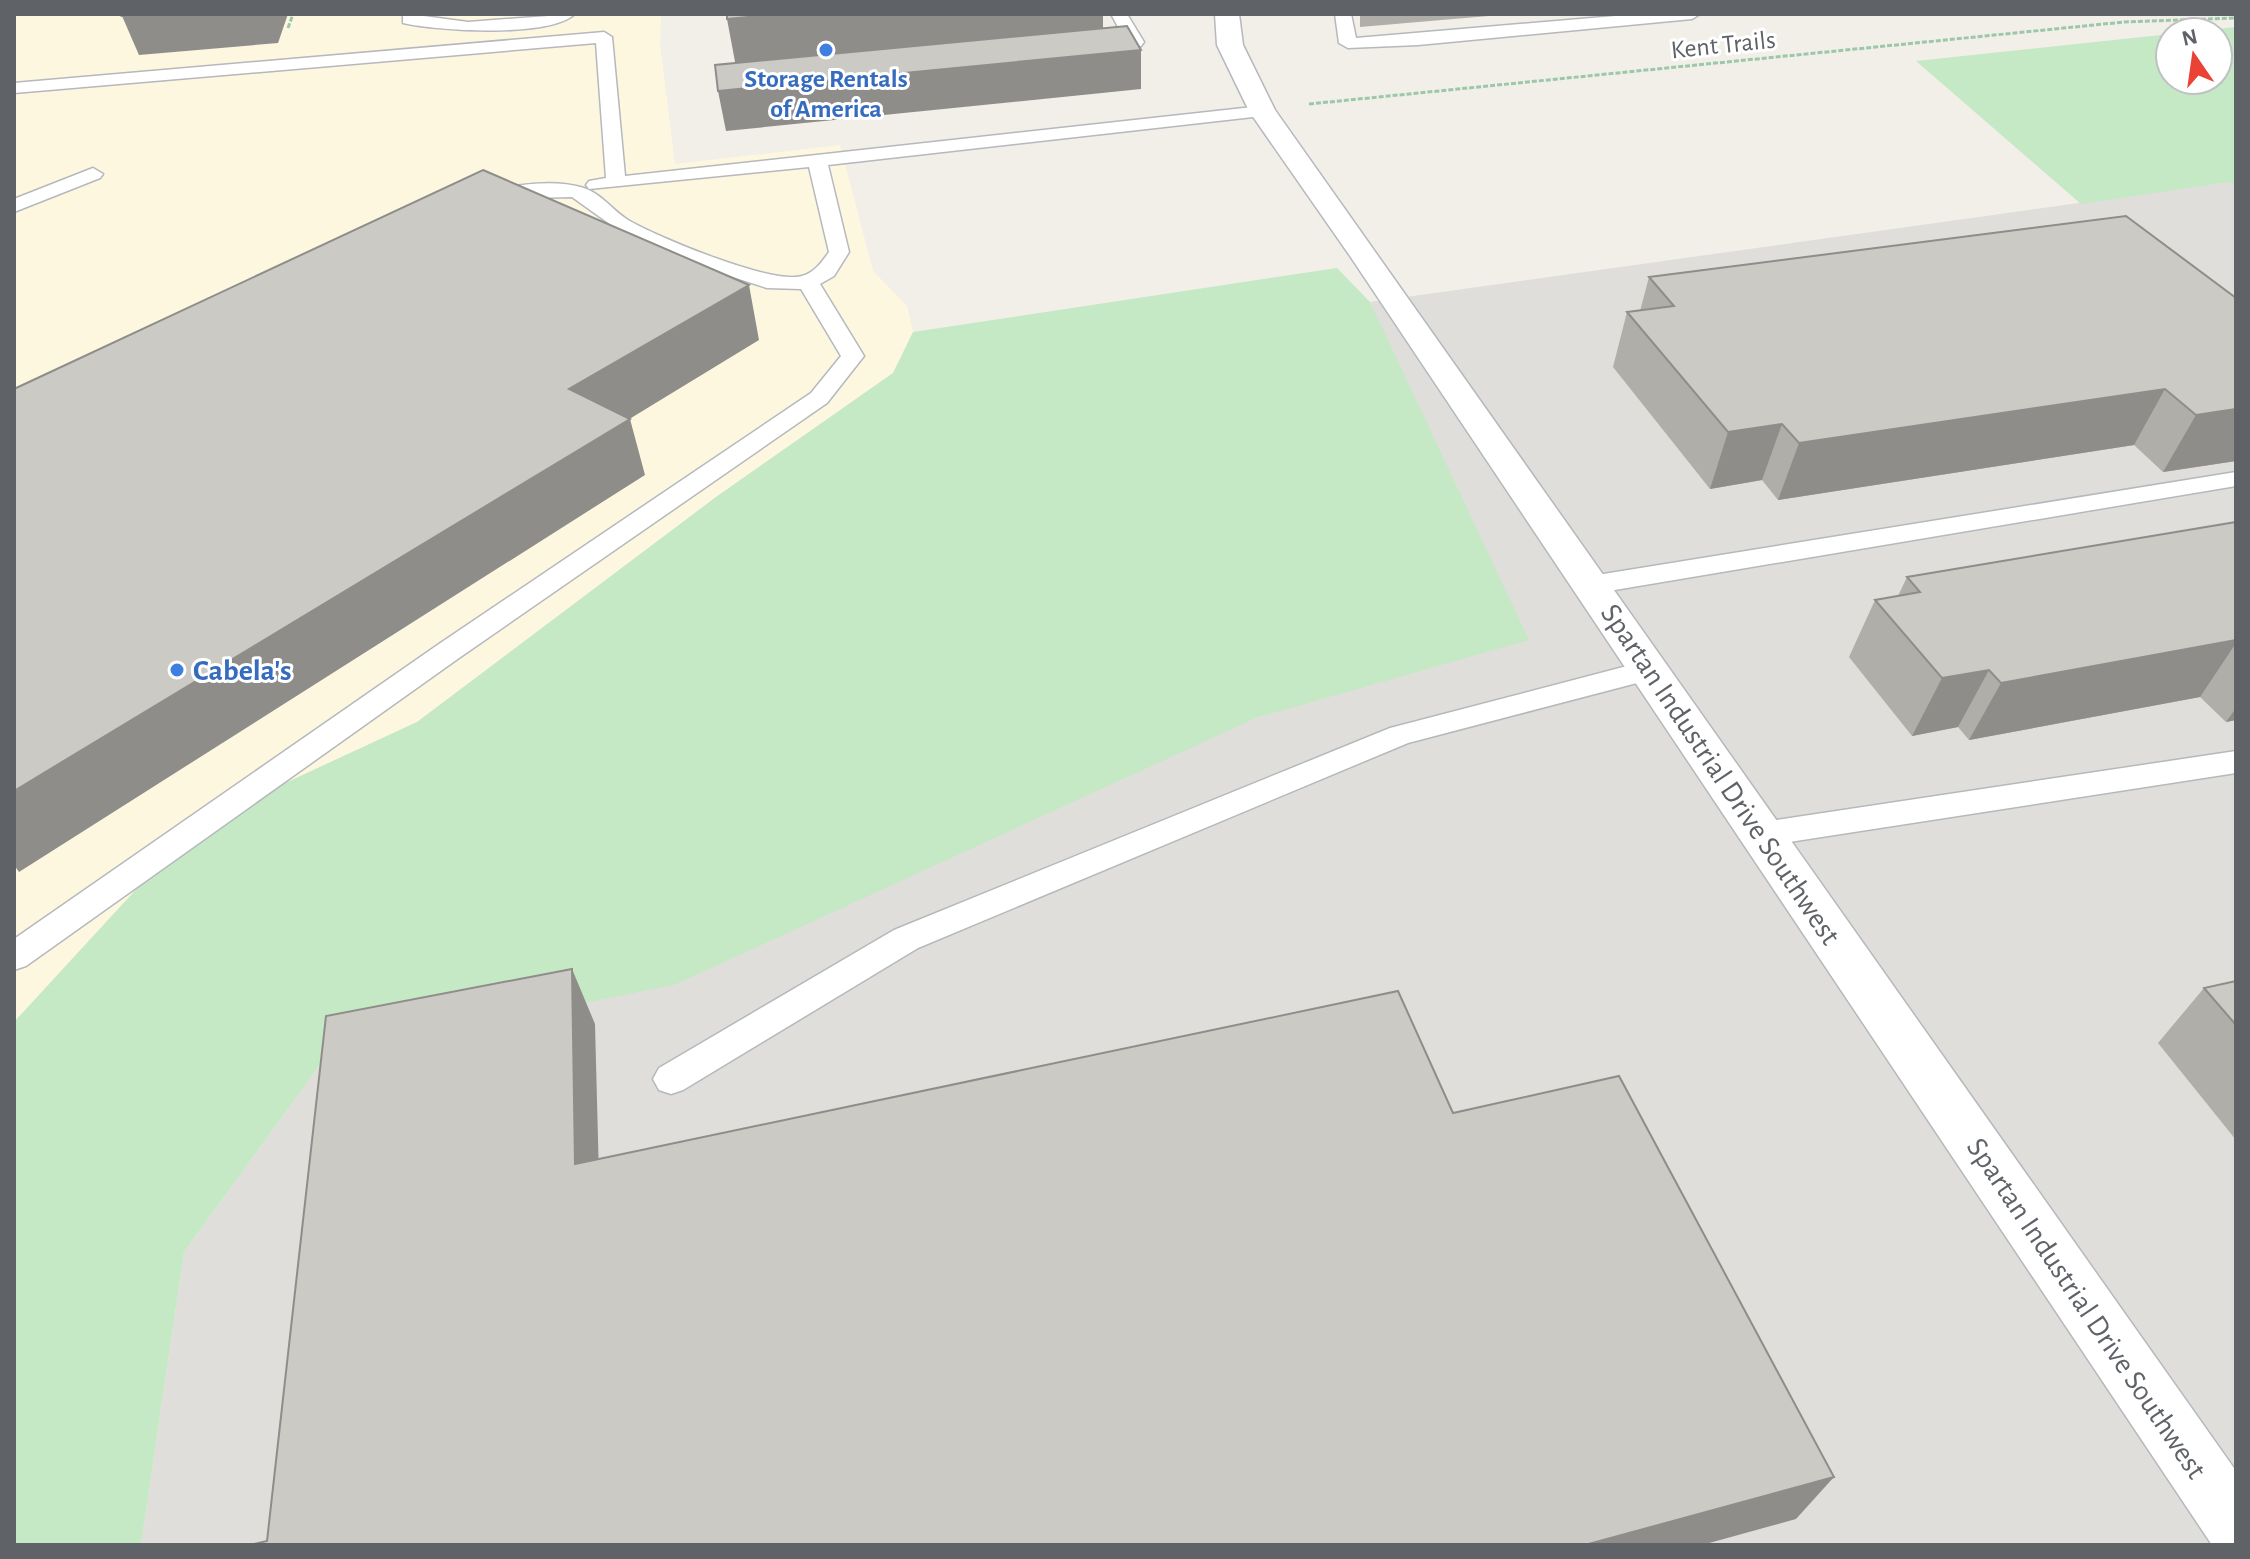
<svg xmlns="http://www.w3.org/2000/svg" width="2250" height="1559" font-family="'Alegreya Sans',sans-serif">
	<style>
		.commercial { fill: #fef7e0 }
		.industrial { fill: #e0deda }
		.green { fill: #c5e8c5 }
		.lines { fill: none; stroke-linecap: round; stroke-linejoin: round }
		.service-casing { stroke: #b5b8bc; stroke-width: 3 }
		.minor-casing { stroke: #b5b8bc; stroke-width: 3 }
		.path { stroke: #9cc7a9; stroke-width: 3; stroke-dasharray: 5 2; stroke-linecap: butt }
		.service { fill: #fff; fill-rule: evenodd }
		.minor { fill: #fff; fill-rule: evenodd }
		.wall { fill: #afaea9 }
		.shaded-wall { fill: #8f8d8a }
		.building { fill: #cccac5; stroke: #8f8d8a; stroke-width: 2 }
		.shop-dot { fill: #3f7fe0; stroke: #fff; stroke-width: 3 }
		.labels { text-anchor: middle; stroke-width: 6; stroke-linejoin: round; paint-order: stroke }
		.far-street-label { font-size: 26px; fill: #5f6368; stroke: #fff }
		.far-shop-label { font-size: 26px; font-weight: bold; fill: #366cbe; stroke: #fff }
		.shop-label { font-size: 30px; font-weight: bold; fill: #366cbe; stroke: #fff; text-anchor: start }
		.street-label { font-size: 30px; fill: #5f6368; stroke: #fff }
	</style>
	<rect width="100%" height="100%" fill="#f1efe8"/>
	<!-- commercial -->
	<polygon class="commercial" points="14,14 661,14 660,44 675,164 840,145 873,271 907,306 913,332 893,373 716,497 417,722 268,791 14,1022"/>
	<!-- industrial -->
	<polygon class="industrial" points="2229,182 2236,187 2236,1545 141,1545 184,1252 327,1055 1256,718 1516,639 1370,302"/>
	<!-- green -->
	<g class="green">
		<polygon points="2236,27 2236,187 2229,182 2081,204 1916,61 2170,34 2170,80 2218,80 2218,32 2190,32"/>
		<polygon points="1337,268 1370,302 1529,640 1256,718 674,985 327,1055 184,1252 141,1545 14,1545 14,1022 153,871 268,791 417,722 716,497 893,373 913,332"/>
	</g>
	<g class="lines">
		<!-- service casing -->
		<g class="service-casing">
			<g id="service">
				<path d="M409,14l59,8 107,-8c-26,24 -137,17 -172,9v-8z"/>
				<polygon points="1111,14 1127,14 1144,42 1141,46 1108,48 1108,40 1124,38"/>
				<polygon points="1335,14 1351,14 1356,38 1639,14 1700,14 1692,19 1418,45 1348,48 1339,43"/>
				<path d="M604,32l8,5 13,139 637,-70 9,5 -9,5 -434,49 21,87 -15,24 -14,8 44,72 -37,47 -368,255 -433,308 -12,4v-31l425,-295 372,-251 30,-37 -40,-67 -34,-1 -53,-17 -93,-39 -49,-35 -87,2 -3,-4 10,-6c30,-4 62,-10 92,-1 18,6 28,22 44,32 29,17 144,65 174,56 13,-4 19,-13 27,-24l-20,-85 -220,22 -3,-4 3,-4 17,-3 -10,-135 -582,50v-10z"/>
				<polygon points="93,168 103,174 100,178 14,212 14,199"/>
				<polygon points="2236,472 2236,486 1591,594 1582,591 1578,585 1582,579 1591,576"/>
				<polygon points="1650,660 1660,663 1664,670 1660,677 1408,743 918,948 683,1090 671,1094 659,1090 653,1079 659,1068 894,930 1390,728"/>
				<polygon points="2236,751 2236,773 1763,846 1752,842 1748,834 1752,826 1763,822"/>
			</g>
		</g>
		<!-- minor casing -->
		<g class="minor-casing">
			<polygon id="minor" points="1215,14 1239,14 1243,45 1275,110 2236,1471 2236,1545 2212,1545 1350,256 1249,111 1217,45"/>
		</g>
		<!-- path -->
		<g class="path">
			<polyline points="288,28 293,14"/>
			<polyline points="1309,104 2124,22 2236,18"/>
		</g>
		<!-- service -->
		<use href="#service" class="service"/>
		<!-- minor -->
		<use href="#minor" class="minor"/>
	</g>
	<!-- wall -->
	<g class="wall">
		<polygon points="1360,14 1512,14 1360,27"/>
		<polygon points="1649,277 2236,298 2236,461 2163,472 2134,445 1778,500 1762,480 1710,489 1613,367 1627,312 1640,311"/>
		<polygon points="2236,522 2236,720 2226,722 2200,697 1969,740 1958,727 1912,736 1849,657 1875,600 1898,596 1907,577"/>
		<polygon points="2236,981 2236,1140 2158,1043 2204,988"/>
	</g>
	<!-- shaded-wall -->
	<g class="shaded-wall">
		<polygon points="151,14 288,14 278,43 139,55 122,16"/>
		<polygon points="779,14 1103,14 1103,32 736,67 727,19"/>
		<polygon points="1141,50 1141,89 726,131 718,91"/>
		<polygon points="749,285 759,340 613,429 630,419 645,475 19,872 14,865 14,791 569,389"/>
		<polygon points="2165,389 2134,445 1778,500 1799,443"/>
		<polygon points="2236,409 2236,461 2163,472 2196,415"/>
		<polygon points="1782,424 1762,480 1710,489 1728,432"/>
		<polygon points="2236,640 2236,643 2200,697 1969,740 2001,683"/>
		<polygon points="1989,670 1958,727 1912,736 1942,678"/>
		<polygon points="2236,708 2236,720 2226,722"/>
		<polygon points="572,969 595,1024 600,1215 575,1164"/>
		<polygon points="1834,1477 1796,1519 1702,1545 1585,1545"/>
	</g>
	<!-- building -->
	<g class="building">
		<polygon points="123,14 151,14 122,16"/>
		<polygon points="727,14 779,14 727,19"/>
		<polygon points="1127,26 1141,50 718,91 715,65"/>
		<polygon points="483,170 749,285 569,389 630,419 14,791 14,389"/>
		<polygon points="2126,216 2236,298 2236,409 2196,415 2165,389 1799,443 1782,424 1728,432 1627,312 1674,306 1649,277"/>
		<polygon points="2236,522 2236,640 2001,683 1989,670 1942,678 1875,600 1920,592 1907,577"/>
		<polygon points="572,969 575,1164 1398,991 1453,1113 1619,1076 1834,1477 1585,1545 250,1545 267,1541 326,1016"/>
		<polygon points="2236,981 2236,1025 2204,988"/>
	</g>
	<!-- markers -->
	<g class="shop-dot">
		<circle cx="826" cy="50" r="8"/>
		<circle cx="177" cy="670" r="8"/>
	</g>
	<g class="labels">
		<!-- far-street labels -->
		<g class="far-street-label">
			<text transform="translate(1723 44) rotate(-6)" y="9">Kent Trails</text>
		</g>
		<!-- far-shop labels -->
		<g class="far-shop-label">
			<text x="826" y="87">Storage Rentals<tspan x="826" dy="30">of America</tspan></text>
		</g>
		<!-- shop labels -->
		<g class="shop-label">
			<text x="193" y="680">Cabela's</text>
		</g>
		<!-- street labels -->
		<g class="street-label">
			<text transform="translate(1721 774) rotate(56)" y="10">Spartan Industrial Drive Southwest</text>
			<text transform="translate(2087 1308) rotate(56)" y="10">Spartan Industrial Drive Southwest</text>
		</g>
	</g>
	<!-- border -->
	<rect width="2250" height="1559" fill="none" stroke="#5f6368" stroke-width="32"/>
	<!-- north arrow -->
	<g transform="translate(2194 56) rotate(347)"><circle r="38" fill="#ffffff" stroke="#bfc1c3" stroke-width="2"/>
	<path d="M0-6L14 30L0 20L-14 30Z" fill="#ea4335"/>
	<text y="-12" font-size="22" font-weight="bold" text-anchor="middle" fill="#5f6368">N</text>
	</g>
</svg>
